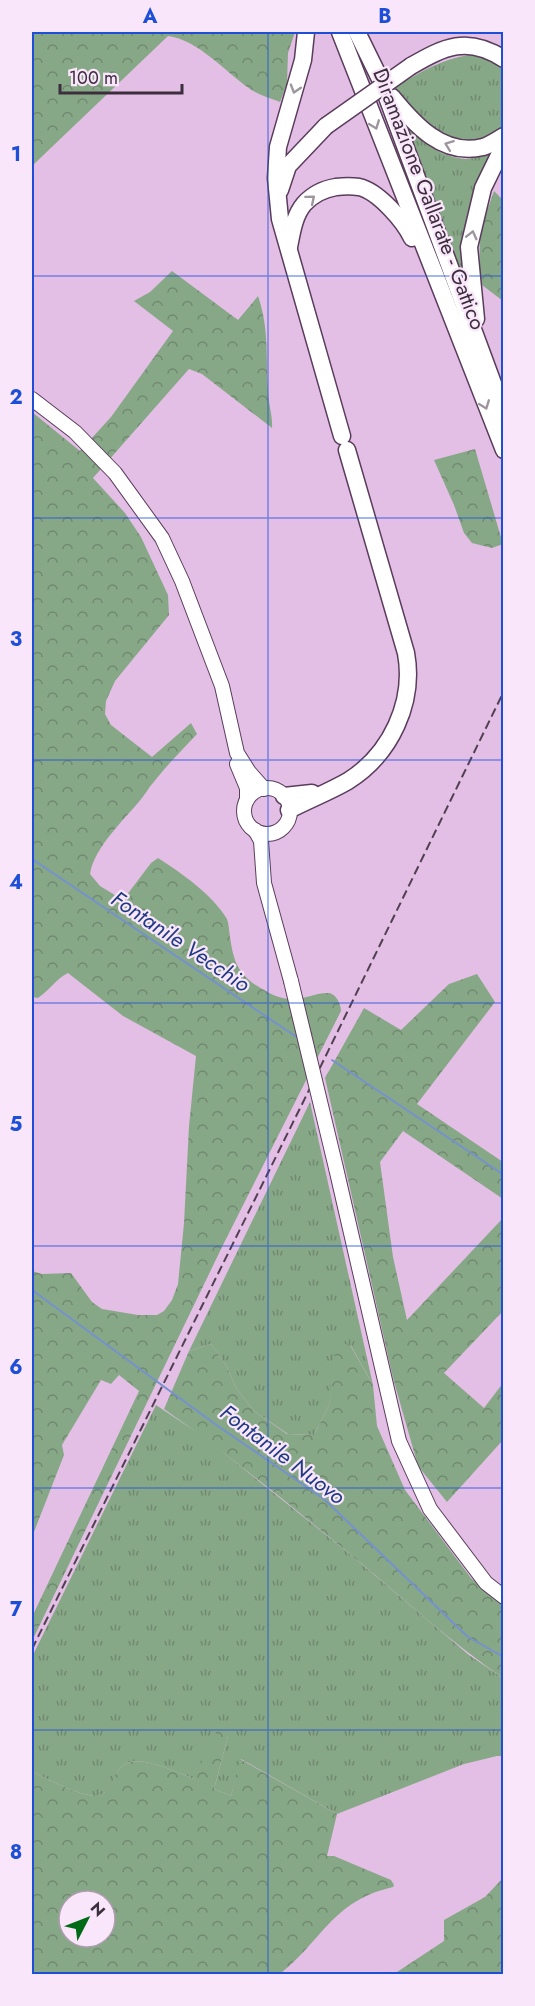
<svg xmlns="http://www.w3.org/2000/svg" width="535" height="2006" font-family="Jost,sans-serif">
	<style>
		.grass { fill: url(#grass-tufts) }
		.forest { fill: url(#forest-crowns); fill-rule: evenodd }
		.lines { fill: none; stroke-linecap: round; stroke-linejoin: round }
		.stream { stroke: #7591ce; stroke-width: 2 }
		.secondary-casing { stroke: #5a3c5c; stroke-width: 16 }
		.highway-casing { stroke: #5a3c5c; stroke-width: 19 }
		.secondary { stroke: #fff; stroke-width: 14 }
		.highway { stroke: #fff; stroke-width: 16 }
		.rail { stroke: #514052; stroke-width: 2; stroke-dasharray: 9 4.5; stroke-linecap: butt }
		.secondary-bridge-casing { stroke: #5a3c5c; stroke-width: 16; stroke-linecap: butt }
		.highway-bridge-casing { stroke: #5a3c5c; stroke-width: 19; stroke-linecap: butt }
		.secondary-bridge { stroke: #fff; stroke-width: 14 }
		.highway-bridge { stroke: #fff; stroke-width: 16 }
		.oneway { stroke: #9e969e }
		.grid { fill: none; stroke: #1d4ed8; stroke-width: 1.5; stroke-opacity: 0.55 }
		.labels { text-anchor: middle; stroke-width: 4.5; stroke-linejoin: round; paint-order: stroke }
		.street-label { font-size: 21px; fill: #3c2e3d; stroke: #f9e6fa }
		.water-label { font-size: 22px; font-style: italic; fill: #1e3a82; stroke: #f9e6fa }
		.neatline { fill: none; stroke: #1d4ed8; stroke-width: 2 }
		.grid-label { font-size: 20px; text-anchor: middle; font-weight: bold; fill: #1d4ed8 }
	</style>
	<defs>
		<pattern id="grass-tufts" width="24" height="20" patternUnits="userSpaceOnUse" patternTransform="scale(1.5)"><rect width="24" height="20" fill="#87a887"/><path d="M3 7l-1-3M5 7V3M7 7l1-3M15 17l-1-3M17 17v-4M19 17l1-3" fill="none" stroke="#708970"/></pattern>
		<pattern id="forest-crowns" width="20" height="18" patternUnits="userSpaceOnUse" patternTransform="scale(1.5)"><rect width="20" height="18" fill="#87a887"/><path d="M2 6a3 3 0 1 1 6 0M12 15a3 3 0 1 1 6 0" fill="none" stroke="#708970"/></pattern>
	</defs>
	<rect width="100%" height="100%" fill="#e3bfe5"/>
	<!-- grass -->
	<g class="grass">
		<path d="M469,55c13,2 27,4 34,16v57c-11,8 -23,17 -38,16 -27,-2 -57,-35 -70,-57 24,-14 46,-28 74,-32z"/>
		<path d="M404,123c18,18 35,34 62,36 9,0 19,-6 28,-6l-30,126z"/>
		<polygon points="310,1102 373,1385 351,1346 333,1378 329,1405 314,1435 288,1434 254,1411 236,1388 227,1367 211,1344 189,1351"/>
		<path d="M156,1405l48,32 147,118 118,100 34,23v78h-6l-33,8 -127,50 -96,-55 -10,37 -17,-7 14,-53 -34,43c-15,-6 -51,-23 -67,-16 -11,5 -12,18 -18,26 -3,3 -9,7 -12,7 -14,1 -54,-18 -65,-25v-114z"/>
	</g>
	<!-- forest -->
	<g class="forest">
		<path d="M32,32h263l-7,21 -1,31 -7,18c-10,-4 -21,-7 -30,-13 -23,-16 -53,-50 -82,-53l-136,130z"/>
		<polygon points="494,191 503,200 503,301 482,285 479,277 480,231"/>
		<path d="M172,271l66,49 20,-24c11,31 8,62 10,94 0,13 5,26 4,38l-70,-54 -13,-5 -96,109 32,35 16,24 27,58 1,20 -54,66 -9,20 -1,13 6,11 41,32 39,-34 6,11c-15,16 -31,32 -44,49 -4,4 -7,10 -11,15 -16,20 -48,49 -52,76l10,12 23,14 28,-37 7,-5c22,14 55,37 69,61 2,5 2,12 3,18 3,20 6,34 24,47 10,6 22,14 34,15 14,2 28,-7 41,-6 7,1 12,11 12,18l-119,236 -190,394v-24l107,-226 -20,-16 -8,9 -10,-4 -39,65 2,10 -32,82v-266l10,3 29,-1 21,29 10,7 36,6h19l7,-4 8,-11 6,-16 6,-61 5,-97 7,-70 -73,-40 -55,-43c-11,5 -19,18 -30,25l-6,-1v-585l48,39 31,-34 62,-86 -39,-30 16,-9z"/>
		<polygon points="475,449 503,544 492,548 472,543 464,533 454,505 434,460"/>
		<polygon points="477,974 495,1002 417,1104 503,1162 503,1199 403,1131 380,1162 393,1257 407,1320 503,1218 503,1311 444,1373 484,1408 503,1383 503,1440 447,1502 418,1466 393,1378 325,1078 364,1008 401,1030 449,984"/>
		<path d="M336,1342l14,3 23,40 4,41 28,64 66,88 32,27v73c-54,-37 -101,-81 -152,-123 -61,-50 -122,-100 -187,-146l25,-58 22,-7 16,23 9,21 18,23 33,23 27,1 15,-30z"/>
		<path d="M218,1728l10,8 -14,53 17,7 9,-37 97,55 -10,42h7l57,24 3,5 -1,2c-61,14 -70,53 -113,87h-248v-203c11,7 51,26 65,25 3,0 9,-4 11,-7 7,-8 8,-21 19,-26 16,-7 52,10 67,16zM69,1901h36v36h-36z"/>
		<polygon points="503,1878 503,1974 394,1974 444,1941 444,1920 485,1897"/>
	</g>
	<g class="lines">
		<!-- stream -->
		<g class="stream">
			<polyline points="32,859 298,1038"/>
			<polyline points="332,1060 504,1175"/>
			<polyline points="32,1290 215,1424 324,1499 468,1637 504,1657"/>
		</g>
		<!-- secondary casing -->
		<g class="secondary-casing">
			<g id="secondary">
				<polyline points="32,399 75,432 115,473 162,538 182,581 222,686 237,753 249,772 264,789"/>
				<polyline points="237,764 247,788 247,800"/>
				<circle cx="267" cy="811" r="23"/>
				<polyline points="255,830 261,841 264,883 291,981"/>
				<polyline points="336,1168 399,1441 430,1509 486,1583 504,1597"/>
			</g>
		</g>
		<!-- highway casing -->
		<g class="highway-casing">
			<g id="highway">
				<polyline points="306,32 303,60 278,147 276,178 280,219 342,436"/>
				<polyline points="340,32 504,450"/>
				<polyline points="357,32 381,81 504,413"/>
				<path d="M411,66c33,-19 56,-31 93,-7"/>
				<path d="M392,97c22,27 51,60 91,50 7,-2 14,-7 21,-11"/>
				<polyline points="280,190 288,166 326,126"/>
				<path d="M289,247c3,-15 5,-31 15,-43 9,-10 20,-15 32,-17 8,-1 16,-1 23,0 19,4 45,34 53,51"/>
				<polyline points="476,319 469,247 483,188 504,145"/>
				<polyline points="284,796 312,793"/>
				<path d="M289,810c19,-10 40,-18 59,-29 43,-27 67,-79 58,-128l-59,-203"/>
			</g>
		</g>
		<!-- secondary -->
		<use href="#secondary" class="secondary"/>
		<!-- highway -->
		<use href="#highway" class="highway"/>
		<!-- rail -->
		<polyline class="rail" points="32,1649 314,1080 504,691"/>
		<!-- secondary-bridge casing -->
		<g class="secondary-bridge-casing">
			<polyline id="secondary-bridge" points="291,981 336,1168"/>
		</g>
		<!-- highway-bridge casing -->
		<g class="highway-bridge-casing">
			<polyline id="highway-bridge" points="326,126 411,66"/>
		</g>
		<!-- secondary-bridge -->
		<use href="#secondary-bridge" class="secondary-bridge"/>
		<!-- highway-bridge -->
		<use href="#highway-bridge" class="highway-bridge"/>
	</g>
	<!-- one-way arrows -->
	<defs><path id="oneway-chevron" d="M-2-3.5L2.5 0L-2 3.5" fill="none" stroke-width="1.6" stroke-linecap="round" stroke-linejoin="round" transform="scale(1.5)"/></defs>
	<g class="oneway">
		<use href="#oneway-chevron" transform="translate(295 89) rotate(107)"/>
		<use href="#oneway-chevron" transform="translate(375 125) rotate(69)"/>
		<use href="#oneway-chevron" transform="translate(449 145) rotate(-159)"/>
		<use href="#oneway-chevron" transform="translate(311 199) rotate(-40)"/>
		<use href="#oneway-chevron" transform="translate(472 235) rotate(-76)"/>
		<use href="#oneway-chevron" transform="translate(485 405) rotate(69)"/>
	</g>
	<!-- grid -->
	<path class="grid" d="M268,32v1942M32,276h472M32,518h472M32,760h472M32,1003h472M32,1246h472M32,1488h472M32,1730h472"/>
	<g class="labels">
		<!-- street labels -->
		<g class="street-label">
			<text transform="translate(429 199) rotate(69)" y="7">Diramazione Gallarate - Gattico</text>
		</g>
		<!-- water labels -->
		<g class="water-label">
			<text transform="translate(181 941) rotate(34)" y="8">Fontanile Vecchio</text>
			<text transform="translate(283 1454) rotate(37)" y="8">Fontanile Nuovo</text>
		</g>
	</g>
	<!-- border -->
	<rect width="535" height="2006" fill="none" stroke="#f9e6fa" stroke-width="66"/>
	<!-- north arrow -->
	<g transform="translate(87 1919) rotate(48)"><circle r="28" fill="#f9e6fa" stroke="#ad9cae" stroke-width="1.5"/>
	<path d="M0-4.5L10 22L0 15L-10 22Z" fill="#006a17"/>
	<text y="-9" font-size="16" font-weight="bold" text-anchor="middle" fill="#3c2e3d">N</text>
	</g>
	<!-- scale -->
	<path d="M60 84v9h122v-9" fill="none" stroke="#3c2e3d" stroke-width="3"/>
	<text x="69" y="84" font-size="18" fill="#3c2e3d" stroke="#f9e6fa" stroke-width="4.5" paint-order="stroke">100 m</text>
	<rect x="33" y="33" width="469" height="1940" class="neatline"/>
	<g class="grid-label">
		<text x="150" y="23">A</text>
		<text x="385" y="23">B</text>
		<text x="16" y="161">1</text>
		<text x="16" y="404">2</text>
		<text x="16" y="646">3</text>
		<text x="16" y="889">4</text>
		<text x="16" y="1131">5</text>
		<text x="16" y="1374">6</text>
		<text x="16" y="1616">7</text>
		<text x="16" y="1859">8</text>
	</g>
</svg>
